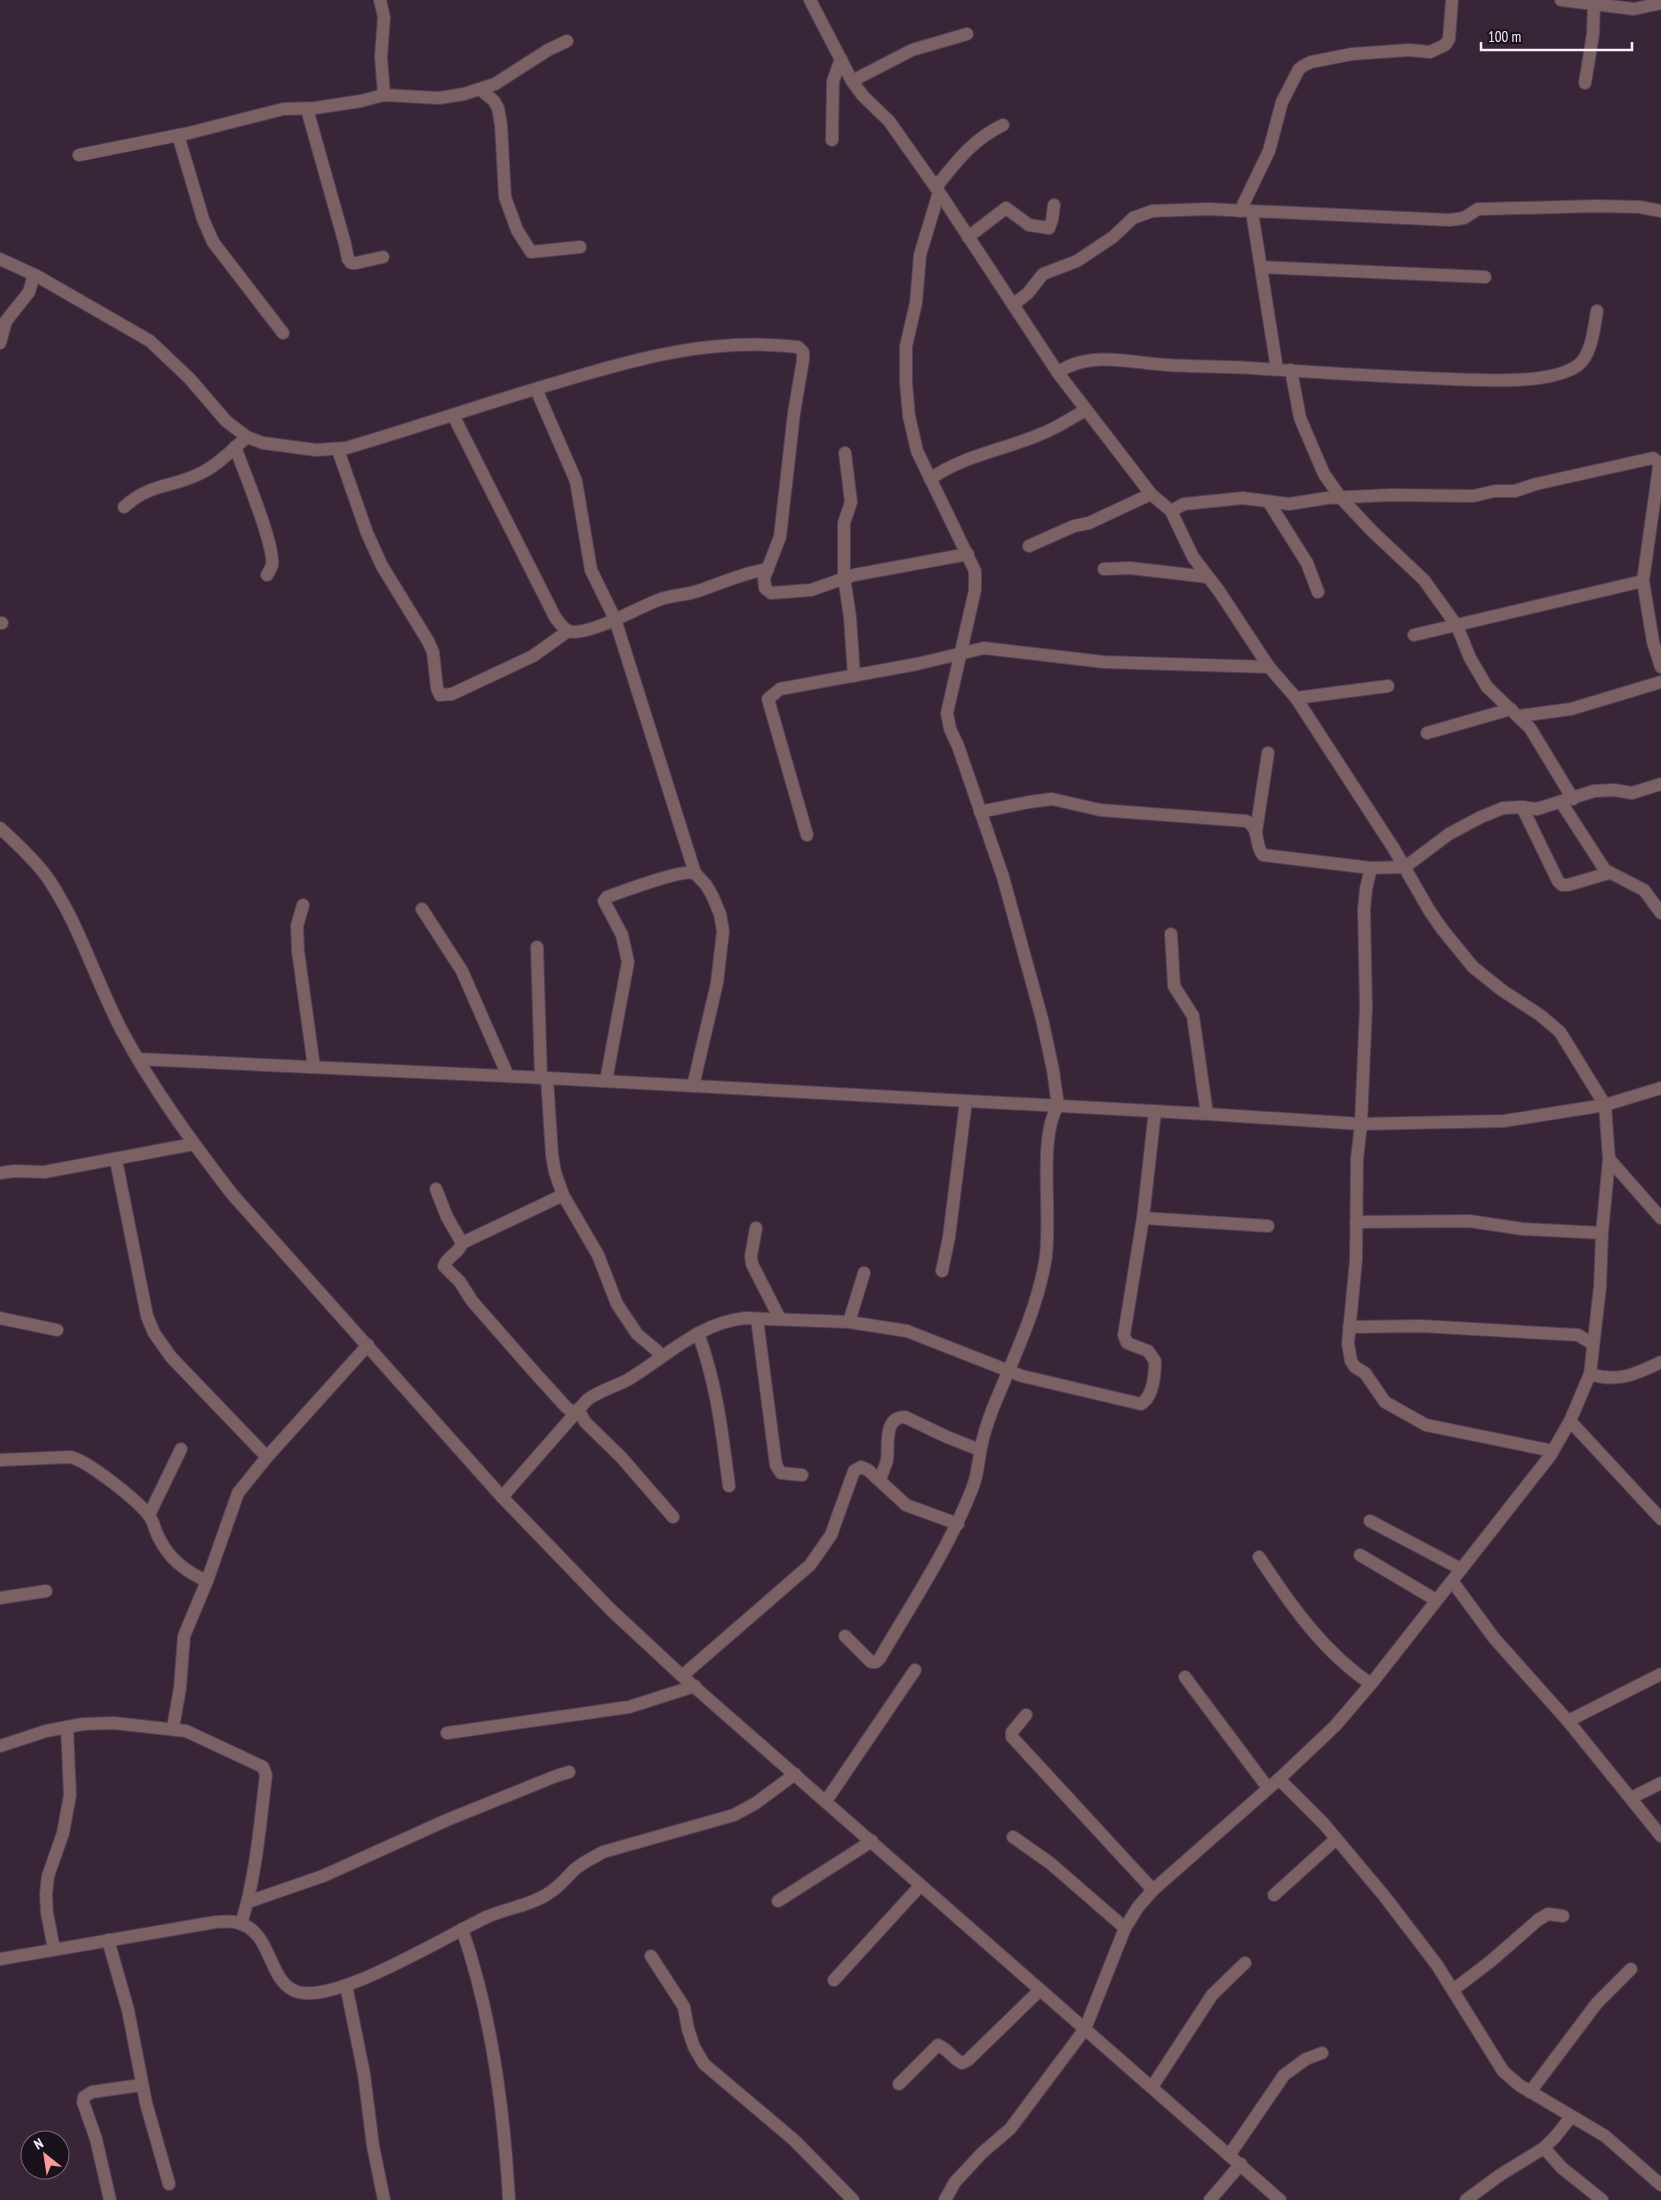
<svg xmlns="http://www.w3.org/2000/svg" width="1661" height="2200" font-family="'PT Sans Narrow',sans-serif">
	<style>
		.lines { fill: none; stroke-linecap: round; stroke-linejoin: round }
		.minor-casing { stroke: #534253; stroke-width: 14 }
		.minor { stroke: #7b6064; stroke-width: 12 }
	</style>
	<rect width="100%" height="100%" fill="#382638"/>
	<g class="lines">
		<!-- minor casing -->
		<g class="minor-casing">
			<g id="minor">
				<polyline points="380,0 384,17 381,57 384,95"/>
				<polyline points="810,0 852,81 863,96 889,121 939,192 1058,373 1151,494 1171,511 1193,557 1219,591 1269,667 1296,698 1394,849 1429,910 1442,929 1473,967 1503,991 1540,1015 1560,1032 1605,1105 1609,1159 1602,1233 1600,1287 1590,1374 1570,1421 1550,1456 1371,1684 1335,1726 1279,1779 1153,1890 1138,1907 1125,1928 1085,2029 1010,2129 983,2152 955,2182 945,2200"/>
				<polyline points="1561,0 1634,9 1661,3"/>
				<polyline points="852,81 912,50 967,34"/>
				<polyline points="1585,83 1593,34 1594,3"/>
				<polyline points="481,90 494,101 498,108 501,125 505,197 517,230 531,252 580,247"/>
				<polyline points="307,109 345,244 348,259 351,263 356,263 383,257"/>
				<polyline points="178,135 203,219 213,242 283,333"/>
				<polyline points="832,140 833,81 841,59"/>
				<polyline points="79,155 189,133 283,109 315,108 361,101 384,95 439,98 464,94 495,84 548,50 567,41"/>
				<path d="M936,187c21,-26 36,-47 67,-62"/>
				<polyline points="1240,211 1269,151 1282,102 1299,69 1303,66 1311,62 1352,54 1409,50 1430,52 1445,45 1449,39 1452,0"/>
				<polyline points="1252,212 1277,369"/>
				<polyline points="968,237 1006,208 1029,225 1049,228 1052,220 1054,205"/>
				<path d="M0,259l37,17 113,65 40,38 36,42 21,16 16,6 53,7 30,-2c69,-20 137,-44 206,-64 83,-25 158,-47 246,-37l5,5v8l-9,53 -14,124 -16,41 1,10 6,5 40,-3 43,-15 114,-21"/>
				<polyline points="1261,267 1485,277"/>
				<polyline points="1013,305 1028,293 1043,274 1077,261 1113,237 1133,218 1152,211 1208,209 1450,220 1464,218 1478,209 1483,209 1597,206 1640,207 1661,211"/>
				<polyline points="0,343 6,321 29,292 34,275"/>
				<polyline points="1291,370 1300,418 1324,474 1341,498 1372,531 1424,580 1457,626 1470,658 1487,687 1530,728 1573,799"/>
				<path d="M1058,373c28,-23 75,-10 109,-8 33,2 66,1 98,4 62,4 123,8 185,10 34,1 98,6 127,-13 15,-10 17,-39 20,-55"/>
				<polyline points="536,389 576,481 591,570 615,619 695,873 706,885 712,895 720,914 723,931 717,983 693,1086"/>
				<path d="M453,415l102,202c6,8 10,15 20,15 26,-2 61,-24 86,-33 12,-4 25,-4 37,-8 24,-8 45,-18 70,-22"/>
				<path d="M235,447c8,22 40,98 37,118 -1,3 -3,7 -5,10"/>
				<polyline points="338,450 367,533 382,566 428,641 433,652 437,688 440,695 452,694 533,656 568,631"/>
				<polyline points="845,453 851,502 844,523 844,577 850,617 854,676"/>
				<path d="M930,479c34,-24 74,-29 111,-45 16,-6 30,-16 45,-24"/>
				<polyline points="1268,501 1307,563 1318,592"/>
				<path d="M124,507c27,-25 49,-19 77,-34 17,-8 31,-23 46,-36"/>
				<polyline points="1171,511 1184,504 1243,498 1289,504 1327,498 1391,495 1473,496 1495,491 1515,491 1536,484 1653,458 1659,463 1659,467 1643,581 1653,642 1661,667"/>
				<polyline points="1029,546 1074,526 1089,523 1151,494"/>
				<polyline points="1104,569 1130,568 1208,577"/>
				<polyline points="0,623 2,623"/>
				<polyline points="1414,635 1643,581"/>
				<polyline points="1296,698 1388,686"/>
				<polyline points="1519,716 1571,709 1661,682"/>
				<polyline points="1427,733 1511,709"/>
				<polyline points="1561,802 1605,870 1644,890 1661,913"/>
				<polyline points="1522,807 1558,881 1562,885 1568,885 1609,873"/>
				<path d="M980,812l49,-10 23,-3 48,11 146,11c15,7 8,24 17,34l108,13"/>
				<path d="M0,828c16,15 34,31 47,49 33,48 48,103 75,154 31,58 70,111 110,163l270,303 109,113 71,66 598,524"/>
				<polyline points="1256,832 1268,753"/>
				<polyline points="807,835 768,699 780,689 917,664 984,648 1104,662 1269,667"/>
				<polyline points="303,905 297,926 298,951 314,1067"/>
				<polyline points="422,909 462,971 508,1076"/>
				<polyline points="1171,934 1174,986 1193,1016 1207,1114"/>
				<polyline points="537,947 541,1078"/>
				<polyline points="138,1059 547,1078 1207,1114 1361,1124 1504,1121 1605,1105 1661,1088"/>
				<polyline points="547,1078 552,1155 555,1172 563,1195 598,1255 617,1304 637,1334 662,1355"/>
				<path d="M606,1081l22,-119 -6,-27 -18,-34 3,-4c17,-6 74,-28 88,-24"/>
				<polyline points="1609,1159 1661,1218"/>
				<polyline points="116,1160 147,1316 154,1333 171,1357 267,1457"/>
				<polyline points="0,1173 14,1171 44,1172 194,1144"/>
				<polyline points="436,1189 447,1217 462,1243"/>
				<path d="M563,1195l-101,48c-3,11 -15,13 -18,23l16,16 12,19 64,73 30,33 8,6"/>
				<polyline points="1143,1218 1268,1226"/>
				<polyline points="1356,1222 1469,1221 1523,1229 1602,1233"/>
				<polyline points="756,1228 751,1256 752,1264 780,1319"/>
				<polyline points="942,1271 949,1237 966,1101"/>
				<polyline points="0,1318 57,1330"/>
				<polyline points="757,1319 776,1465 781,1473 802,1475"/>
				<polyline points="849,1322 864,1273"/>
				<polyline points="1349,1327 1421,1326 1578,1335 1593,1344"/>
				<path d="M698,1333c19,52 24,99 31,153"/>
				<path d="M1590,1374c28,9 46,0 71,-12"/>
				<polyline points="578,1409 585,1422 621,1457 673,1517"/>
				<polyline points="1570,1421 1661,1519"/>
				<polyline points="1553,1451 1426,1425 1385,1402 1365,1373 1355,1367 1351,1361 1348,1343 1356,1260 1357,1159 1361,1124 1366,1007 1364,910 1366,889 1371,868 1405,867 1449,834 1481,817 1503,808 1522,807 1537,809 1594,791 1614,790 1632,793 1661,784"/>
				<path d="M0,1460l70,-3c17,3 70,45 80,60 4,6 5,14 9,21 10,21 27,34 48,43"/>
				<path d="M880,1480c2,-7 5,-13 7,-20 2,-14 -4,-43 18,-43l42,20 33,13"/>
				<path d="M502,1497l85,-97c13,-10 28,-13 42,-21 38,-23 70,-56 116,-61l104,4 58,9 115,45 119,28c12,-7 14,-30 14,-43l-7,-10 -21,-8 -3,-8 19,-117 12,-107"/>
				<polyline points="149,1515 181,1449"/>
				<polyline points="1370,1521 1461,1569"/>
				<polyline points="1360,1555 1436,1600"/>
				<path d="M1259,1557c31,47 64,95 112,127"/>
				<polyline points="1452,1581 1494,1638 1568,1721 1661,1836"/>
				<polyline points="0,1598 46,1591"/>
				<path d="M845,1636l26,26h5l4,-4c32,-55 69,-110 92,-169 6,-14 6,-27 9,-41 2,-13 7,-27 12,-40 19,-47 43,-95 52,-146 8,-43 -8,-123 13,-156l-5,-36 -11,-51 -39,-142 -45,-131 -8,-17 -3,-16 28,-123v-19l-58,-120 -8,-35 -3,-33v-37l10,-43 4,-48 19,-63"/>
				<polyline points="682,1676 810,1565 831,1535 854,1471 861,1467 868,1470 906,1505 958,1524"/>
				<polyline points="1185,1677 1268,1788"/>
				<polyline points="1026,1715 1012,1732 1012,1737 1153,1890"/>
				<polyline points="1568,1721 1661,1674"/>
				<polyline points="173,1728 180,1688 184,1636 207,1581 238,1493 267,1457 368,1345"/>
				<polyline points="447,1733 629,1707 695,1686"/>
				<path d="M0,1746l46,-15 37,-7 31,-1 72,8 77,36 3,8c-6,50 -10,102 -25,149"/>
				<polyline points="1279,1779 1324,1824 1385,1897 1437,1965 1503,2071 1519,2085 1605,2136 1661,2185"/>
				<polyline points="1631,1798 1661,1783"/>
				<polyline points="826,1801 915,1670"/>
				<polyline points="1013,1837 1050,1863 1125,1928"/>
				<polyline points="1274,1895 1336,1839"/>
				<polyline points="778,1901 872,1841"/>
				<polyline points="248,1902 323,1876 447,1820 556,1776 569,1772"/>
				<path d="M462,1929c30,86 42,180 47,271"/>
				<polyline points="108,1940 128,2010 146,2103 169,2184"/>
				<polyline points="54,1949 47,1913 46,1894 48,1876 63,1833 70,1795 67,1727"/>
				<polyline points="651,1956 684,2007 688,2029 694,2047 704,2064 794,2140 853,2200"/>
				<path d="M0,1959l204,-35c10,-2 20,-3 30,-2 40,6 32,61 64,70 41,11 149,-57 191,-76 19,-8 43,-11 60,-23 10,-6 17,-15 25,-23 9,-8 19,-12 29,-18l131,-37 22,-12 39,-29"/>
				<polyline points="834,1980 920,1886"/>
				<polyline points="346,1985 364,2074 373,2146 384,2200"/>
				<polyline points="1453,1990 1491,1961 1538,1920 1548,1914 1563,1916"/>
				<path d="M899,2084l39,-39c10,4 15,14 24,18l6,-3 72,-70"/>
				<polyline points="1152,2087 1212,1995 1245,1963"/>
				<polyline points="1530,2092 1597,2003 1631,1969"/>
				<polyline points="1544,2148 1562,2168 1602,2200"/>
				<polyline points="1230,2154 1284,2075 1306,2059 1322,2053"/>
				<polyline points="110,2200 96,2139 83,2102 84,2097 92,2092 141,2085"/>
				<polyline points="1210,2200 1241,2164"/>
				<polyline points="1466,2200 1500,2175 1544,2148 1555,2137 1571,2117"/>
			</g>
		</g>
		<!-- minor -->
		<use href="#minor" class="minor"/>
	</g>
	<!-- north arrow -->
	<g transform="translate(45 2155) rotate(330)"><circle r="24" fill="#1a121a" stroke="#746b74"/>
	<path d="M0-4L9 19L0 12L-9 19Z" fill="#f59b98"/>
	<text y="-8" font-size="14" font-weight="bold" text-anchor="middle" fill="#fcf0fc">N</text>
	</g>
	<!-- scale -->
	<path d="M1481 42v8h151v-8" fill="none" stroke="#fcf0fc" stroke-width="2.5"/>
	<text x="1488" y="42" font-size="15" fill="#fcf0fc" stroke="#1a121a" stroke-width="4" paint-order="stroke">100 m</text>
</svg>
